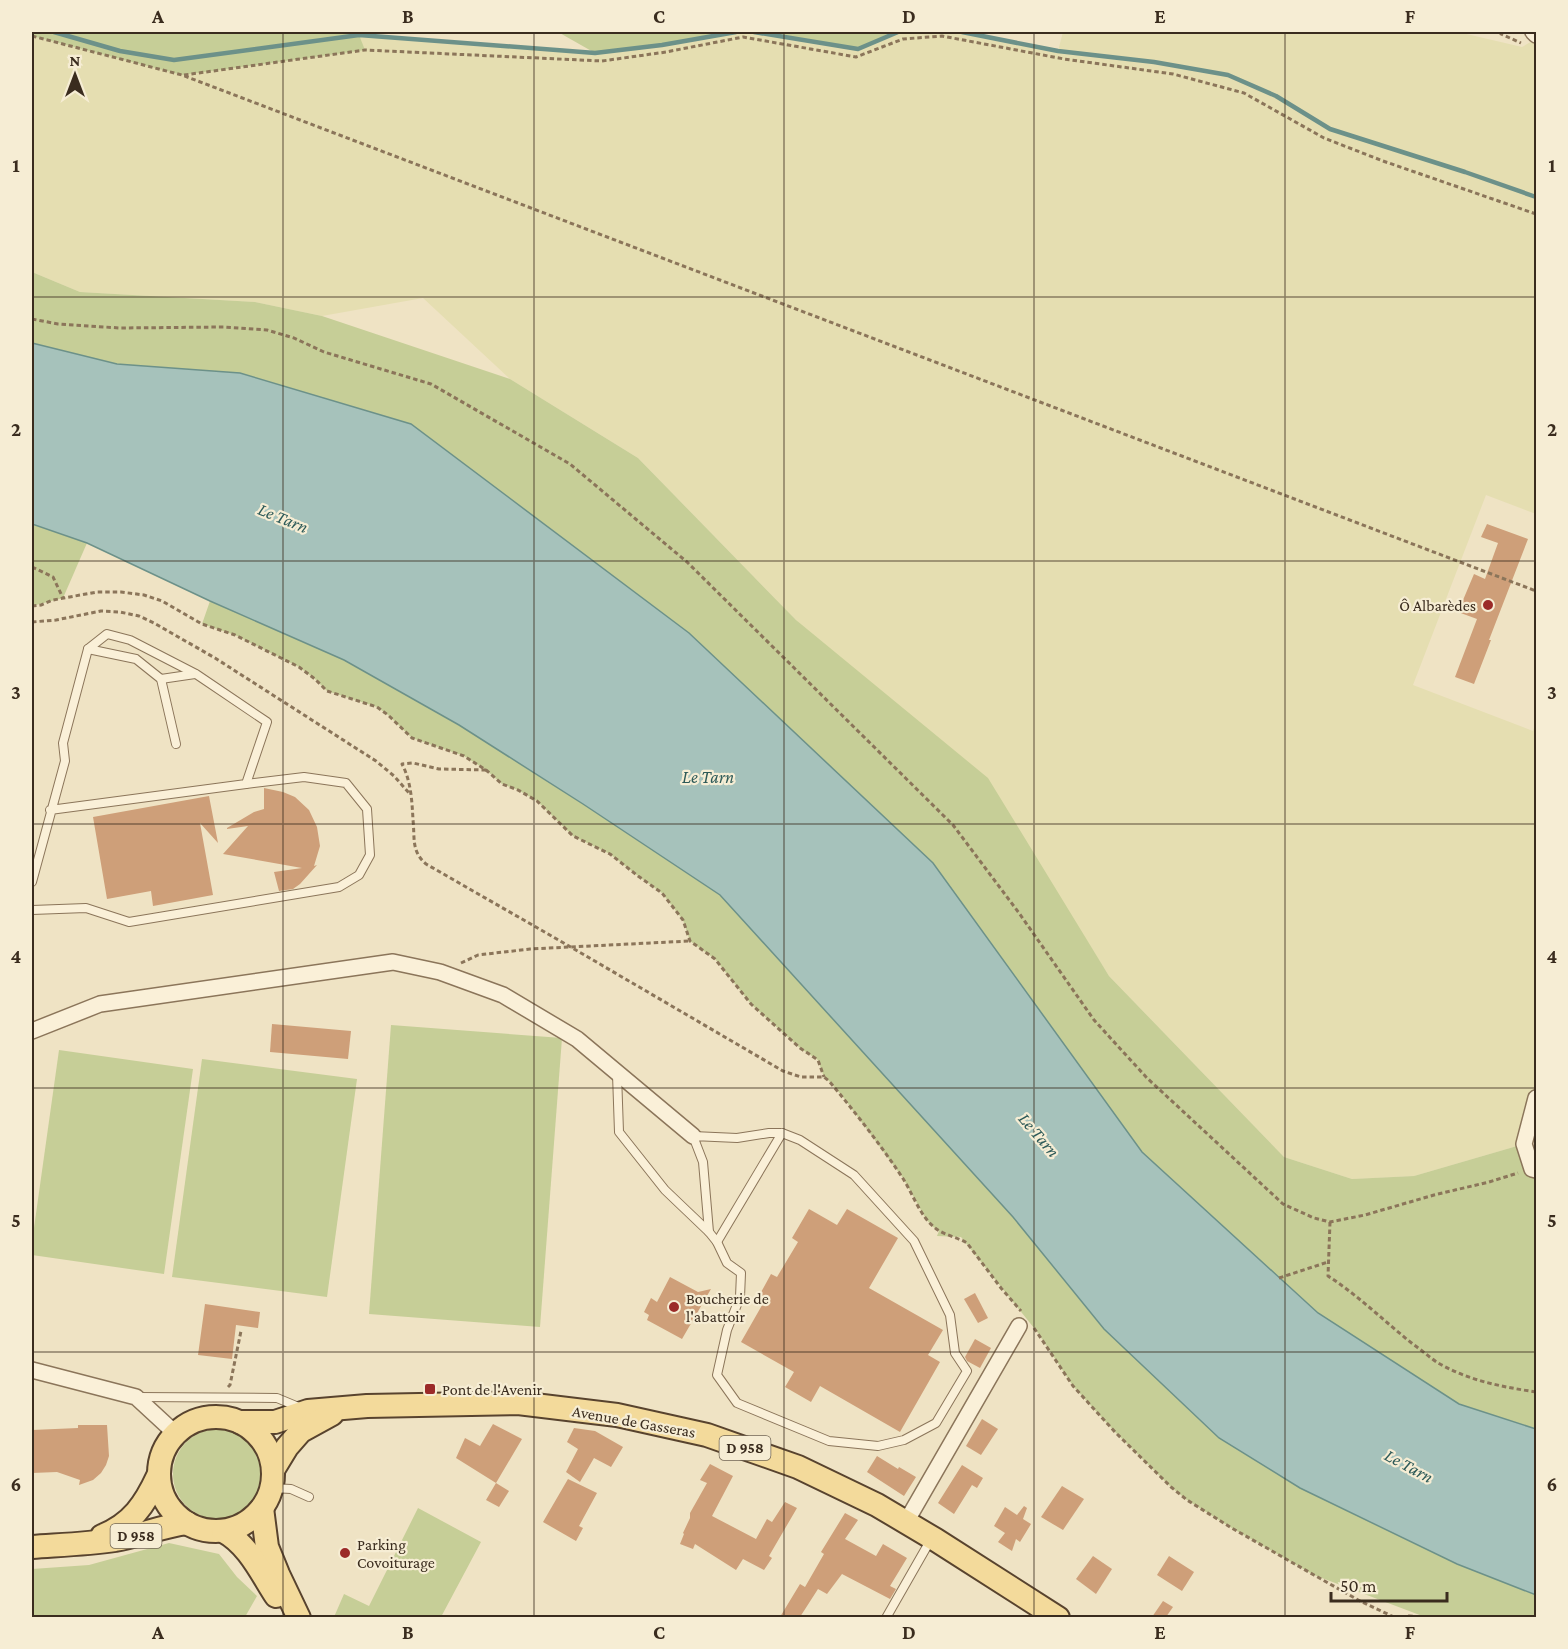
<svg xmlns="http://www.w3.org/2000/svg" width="1568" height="1649" font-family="'Crimson Pro',serif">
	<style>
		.farmland { fill: #e5deb1 }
		.green { fill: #c6ce97 }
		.water { fill: #a6c2bb; stroke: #6c9189; stroke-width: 1.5 }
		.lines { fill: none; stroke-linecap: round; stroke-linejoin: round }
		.stream { stroke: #6c9189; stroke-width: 4.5 }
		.building { fill: #ce9f79 }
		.lane-casing { stroke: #8b755a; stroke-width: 10 }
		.street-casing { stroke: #8b755a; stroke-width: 18 }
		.primary-casing { stroke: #58432e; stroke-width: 26 }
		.path { stroke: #8b755a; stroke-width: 3; stroke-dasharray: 4.5 3; stroke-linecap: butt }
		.lane { stroke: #faf0d8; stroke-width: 8 }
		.street { stroke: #faf0d8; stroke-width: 15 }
		.primary { stroke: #f3da9b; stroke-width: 22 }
		.grid { fill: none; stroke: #3a2c1e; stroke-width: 1.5; stroke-opacity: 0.55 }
		.poi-dot { fill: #9b2a28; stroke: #f6edd4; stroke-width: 2 }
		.labels { text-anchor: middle; stroke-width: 4.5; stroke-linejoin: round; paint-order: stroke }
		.shield { fill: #f6edd4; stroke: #726655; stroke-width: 1.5 }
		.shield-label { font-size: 15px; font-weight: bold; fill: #3a2c1e }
		.poi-label { font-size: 16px; fill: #3a2c1e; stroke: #f6edd4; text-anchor: start }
		.street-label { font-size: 16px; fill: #3a2c1e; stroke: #f6edd4 }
		.water-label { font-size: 18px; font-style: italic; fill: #2d5a58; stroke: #f6edd4 }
		.neatline { fill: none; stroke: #3a2c1e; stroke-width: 2 }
		.grid-label { font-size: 20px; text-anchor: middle; font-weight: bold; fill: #3a2c1e }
	</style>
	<rect width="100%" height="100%" fill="#efe3c4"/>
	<!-- farmland -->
	<polygon class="farmland" points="736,32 754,32 858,49 898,32 962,32 1058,51 1063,32 1458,32 1522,47 1536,39 1536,514 1486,495 1413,685 1533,731 1536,722 1536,1098 1524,1144 1414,1176 1352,1179 1284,1157 1109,976 1058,895 796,620 638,458 510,379 423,298 322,316 255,302 80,292 32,272 32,36 182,75 359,35 595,53 662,45"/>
	<!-- green -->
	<g class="green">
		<polygon points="32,32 353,32 359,35 365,50 182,75 32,36"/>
		<polygon points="558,32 736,32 662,45 595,53"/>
		<polygon points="754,32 898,32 858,49"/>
		<polygon points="32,272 80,292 255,302 322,316 510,379 638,458 796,620 988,778 1109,976 1284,1157 1352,1179 1414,1176 1524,1144 1536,1170 1536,1429 1459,1404 1318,1313 1142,1152 933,863 689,633 411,424 240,373 117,364 32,343"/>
		<polygon points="32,524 87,543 63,598 32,606"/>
		<polygon points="210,601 344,660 459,725 583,804 720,895 1013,1217 1104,1329 1219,1438 1300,1488 1457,1564 1536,1595 1536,1617 1425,1617 1314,1575 1230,1527 1187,1500 1171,1487 1115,1432 1073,1386 1038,1333 961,1237 937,1236 939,1231 932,1226 926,1219 903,1178 843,1097 829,1081 824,1077 818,1060 800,1048 751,1004 715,959 690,941 683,920 662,893 638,876 610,854 573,836 537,801 518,790 502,784 486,770 464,756 412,738 388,715 377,707 327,691 315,679 299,667 235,635 202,624"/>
		<polygon points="391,1025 562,1038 540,1327 369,1314"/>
		<polygon points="59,1050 193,1069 164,1274 32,1255 32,1242"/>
		<polygon points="202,1059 357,1079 327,1297 172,1277"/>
		<circle cx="218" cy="1474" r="45"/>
		<polygon points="418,1508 481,1542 441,1617 334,1617 344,1594 369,1606"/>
		<polygon points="169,1543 219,1554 237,1577 257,1596 245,1617 32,1617 32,1569 89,1565"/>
	</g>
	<!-- water -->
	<polygon class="water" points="32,343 117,364 240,373 411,424 689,633 933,863 1142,1152 1318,1313 1459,1404 1536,1429 1536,1595 1457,1564 1300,1488 1219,1438 1104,1329 1013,1217 720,895 583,804 459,725 344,660 210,601 87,543 32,524"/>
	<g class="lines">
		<!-- stream -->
		<g class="stream">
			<polyline points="54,32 120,51 174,60 359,35 595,53 662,45 736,32"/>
			<polyline points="754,32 858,49 898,32"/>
			<polyline points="962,32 1058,51 1154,62 1228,75 1276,96 1330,129 1465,172 1536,197"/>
		</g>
	</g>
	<!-- building -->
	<g class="building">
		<polygon points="1487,524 1528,539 1489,640 1491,640 1474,684 1455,677 1477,619 1458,612 1474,574 1485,579 1498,543 1481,537"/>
		<polygon points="264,788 283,792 295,797 309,810 317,827 320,846 314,866 317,865 300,884 293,889 279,891 274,872 302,868 223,854 248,826 227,829 227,828 254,812 264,809"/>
		<polygon points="209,796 218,843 200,823 213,895 153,906 151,891 107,899 93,817"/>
		<polygon points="272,1024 351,1031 348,1059 270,1052"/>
		<polygon points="809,1209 837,1225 847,1209 898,1238 869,1288 943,1330 928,1355 940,1362 900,1432 820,1386 811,1402 785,1387 794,1372 741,1342 765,1300 759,1296 771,1274 777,1277 798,1242 792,1238"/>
		<polygon points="670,1277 698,1292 711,1289 682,1339 647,1320 649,1315 644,1312 651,1298 657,1302"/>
		<polygon points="975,1293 988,1318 978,1323 964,1299"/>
		<polygon points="205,1304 260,1312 258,1328 236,1325 232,1359 198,1355"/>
		<polygon points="975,1339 991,1348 980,1368 967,1361 965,1357"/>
		<polygon points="982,1419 998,1429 981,1455 966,1446"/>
		<polygon points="493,1424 522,1439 496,1483 509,1491 499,1507 486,1500 496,1483 456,1458 465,1438 480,1446"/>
		<polygon points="78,1425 107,1425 109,1456 106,1465 101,1473 93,1480 79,1485 80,1480 57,1472 32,1473 32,1430 78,1428"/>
		<polygon points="574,1428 595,1431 623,1447 611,1467 594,1458 580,1482 566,1472 578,1449 567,1442"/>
		<polygon points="877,1456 898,1469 899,1467 916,1477 904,1496 867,1472"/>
		<polygon points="710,1464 733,1476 712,1516 756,1539 767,1519 772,1522 785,1502 797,1508 769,1556 772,1558 764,1570 743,1559 736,1570 695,1544 693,1549 680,1544 684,1534 683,1533 690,1518 690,1513 707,1483 700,1480"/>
		<polygon points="962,1465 983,1478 977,1488 972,1485 954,1514 938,1503"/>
		<polygon points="568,1479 597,1493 579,1526 583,1528 576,1541 543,1522"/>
		<polygon points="1062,1486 1084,1499 1063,1530 1041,1517"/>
		<polygon points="1024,1506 1027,1508 1023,1519 1031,1524 1020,1542 1016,1539 1012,1551 998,1542 1005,1533 994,1526 1005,1507 1017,1515"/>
		<polygon points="845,1513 858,1520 845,1539 876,1556 883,1544 907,1558 890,1586 896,1589 890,1599 842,1574 827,1594 818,1589 800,1617 780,1617 800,1584 805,1587 824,1554 821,1552"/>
		<polygon points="1093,1556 1112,1569 1096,1594 1076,1579"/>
		<polygon points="1169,1556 1194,1572 1182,1591 1157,1575"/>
		<polygon points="1163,1601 1173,1607 1166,1617 1152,1617"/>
	</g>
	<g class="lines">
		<!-- lane casing -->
		<g class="lane-casing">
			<g id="lane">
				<polyline points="88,649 136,659 161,679 176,744"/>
				<polyline points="161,679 195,674"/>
				<polyline points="32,882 65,761 63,743 88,649 107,634 130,640 196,674 267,722 246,784 50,810"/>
				<polyline points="32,910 86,908 129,922 339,887 359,875 370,855 367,809 346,783 304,777 246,784"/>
				<polyline points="617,1074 619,1132 665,1190 709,1232"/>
				<polygon points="769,1133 782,1133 800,1140 854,1175 914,1241 950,1315 955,1353 967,1371 936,1423 904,1440 878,1446 829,1441 737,1403 717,1375 727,1330 740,1297 741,1273 727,1263 717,1242 709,1232 703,1162 693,1136 737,1138"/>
				<polyline points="717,1242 782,1133"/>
				<polyline points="138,1397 277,1398 301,1408"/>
				<polyline points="272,1488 291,1489 309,1497"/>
				<polyline points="886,1618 930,1541"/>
			</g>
		</g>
		<!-- street casing -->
		<g class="street-casing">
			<g id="street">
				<polyline points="1533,32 1536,35"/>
				<polyline points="32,1031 100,1004 393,962 440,972 503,995 577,1039 693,1136"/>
				<polyline points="1536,1098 1524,1144 1532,1169 1536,1170"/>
				<polyline points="32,1370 136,1397 175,1433"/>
				<polyline points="906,1522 1019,1326"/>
			</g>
		</g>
		<!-- primary casing -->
		<g class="primary-casing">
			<g id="primary">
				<circle cx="216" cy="1474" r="57"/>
				<polyline points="240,1422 275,1422 308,1411 367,1406 518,1403 617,1415 707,1435 798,1467 877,1505 936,1540 1058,1618"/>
				<polyline points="273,1470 287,1447 301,1431 332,1414"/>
				<polyline points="262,1508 267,1547 278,1574 299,1618"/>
				<path d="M223,1531c25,13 38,42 53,65"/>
				<path d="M102,1536c30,-12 43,-32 56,-60"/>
				<path d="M32,1547c27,-2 55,-3 83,-7 24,-4 47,-14 72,-17"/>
			</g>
		</g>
		<!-- path -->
		<g class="path">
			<polyline points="1500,32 1501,34 1521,43"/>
			<polyline points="32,36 182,75 1536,591"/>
			<polyline points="184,75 365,50 602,61 666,52 743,37 856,57 903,39 942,36 1064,59 1173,74 1244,93 1324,138 1383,161 1536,214"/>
			<polyline points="32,319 58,324 120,328 224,327 267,330 294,338 324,352 431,384 570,464 687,562 953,825 1019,913 1094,1020 1147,1078 1283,1204 1314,1218 1330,1222 1365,1215 1434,1195 1489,1182 1518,1173"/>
			<polyline points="32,567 53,577 63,598"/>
			<polyline points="32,606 41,605 53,600 97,592 121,592 144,595 162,601 202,624 235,635 299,667 315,679 327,691 377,707 388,715 412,738 464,756 486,770 502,784 518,790 537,801 573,836 610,854 638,876 662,893 683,920 690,941 715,959 751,1004 800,1048 818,1060 824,1077"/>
			<polyline points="32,622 56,620 101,611 120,612 139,616 154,623 215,658 376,761 394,776 409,793"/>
			<path d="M486,770l-47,-1 -26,-6 -11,1c9,17 10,37 11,56 2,18 -2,31 13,44l143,82 214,125 18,6h23l5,4c26,31 51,63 73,96 10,15 18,39 32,50 9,8 23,10 33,16l34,45 20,23"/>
			<polyline points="461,963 478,955 530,949 690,941"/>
			<path d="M1330,1222l-2,54c31,20 57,46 86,69 9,6 17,14 26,19 30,17 63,23 96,28"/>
			<polyline points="1279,1278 1328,1262"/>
			<polyline points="1034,1328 1073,1386 1115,1432 1171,1487 1187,1500 1230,1527 1314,1575 1360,1601 1396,1618"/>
			<polyline points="228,1387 230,1385 241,1331"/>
			<polyline points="1401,1618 1409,1616 1431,1618"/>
		</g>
		<!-- lane -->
		<use href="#lane" class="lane"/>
		<!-- street -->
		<use href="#street" class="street"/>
		<!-- primary -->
		<use href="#primary" class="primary"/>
	</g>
	<!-- grid -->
	<path class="grid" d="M283,32v1586M534,32v1586M784,32v1586M1034,32v1586M1285,32v1586M32,297h1504M32,561h1504M32,824h1504M32,1088h1504M32,1352h1504"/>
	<!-- markers -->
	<g class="poi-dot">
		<circle cx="1488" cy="605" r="6"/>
		<circle cx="674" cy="1307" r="6"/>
		<rect x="424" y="1383" width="12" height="12" rx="3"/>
		<circle cx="345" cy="1553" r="6"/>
	</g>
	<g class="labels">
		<!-- shield labels -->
		<g class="shield">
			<rect x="719.5" y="1436" width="51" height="24" rx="4.5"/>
			<rect x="110.5" y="1524" width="51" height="24" rx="4.5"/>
		</g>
		<g class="shield-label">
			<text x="745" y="1453">D 958</text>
			<text x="136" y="1541">D 958</text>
		</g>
		<!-- poi labels -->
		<g class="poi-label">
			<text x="1476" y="611" text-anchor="end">Ô Albarèdes</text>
			<text x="686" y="1304">Boucherie de<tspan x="686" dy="18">l'abattoir</tspan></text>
			<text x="442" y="1395">Pont de l'Avenir</text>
			<text x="357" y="1550">Parking<tspan x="357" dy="18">Covoiturage</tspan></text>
		</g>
		<!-- street labels -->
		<g class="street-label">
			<text transform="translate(634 1421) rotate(10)" y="6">Avenue de Gasseras</text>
		</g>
		<!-- water labels -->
		<g class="water-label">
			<text transform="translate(283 518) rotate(22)" y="6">Le Tarn</text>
			<text x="708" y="783">Le Tarn</text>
			<text transform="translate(1039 1135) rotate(49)" y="6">Le Tarn</text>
			<text transform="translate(1409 1466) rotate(28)" y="6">Le Tarn</text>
		</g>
	</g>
	<!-- border -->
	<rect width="1568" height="1649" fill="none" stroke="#f6edd4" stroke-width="66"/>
	<!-- north arrow -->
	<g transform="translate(75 75)" stroke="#f6edd4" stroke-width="4.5" paint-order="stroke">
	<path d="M0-4.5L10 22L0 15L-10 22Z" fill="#3a2c1e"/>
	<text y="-9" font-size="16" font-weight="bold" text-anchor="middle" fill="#3a2c1e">N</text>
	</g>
	<!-- scale -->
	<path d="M1331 1592v9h116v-9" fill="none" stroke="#3a2c1e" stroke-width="3"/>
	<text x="1340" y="1592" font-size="18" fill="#3a2c1e" stroke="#f6edd4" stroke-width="4.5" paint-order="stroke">50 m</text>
	<rect x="33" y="33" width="1502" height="1583" class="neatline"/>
	<g class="grid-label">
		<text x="158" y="23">A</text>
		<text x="408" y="23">B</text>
		<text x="659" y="23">C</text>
		<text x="909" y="23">D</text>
		<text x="1160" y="23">E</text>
		<text x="1410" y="23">F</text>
		<text x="16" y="172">1</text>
		<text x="1552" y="172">1</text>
		<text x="16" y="436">2</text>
		<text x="1552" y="436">2</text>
		<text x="16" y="699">3</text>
		<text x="1552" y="699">3</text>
		<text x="16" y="963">4</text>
		<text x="1552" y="963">4</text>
		<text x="16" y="1227">5</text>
		<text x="1552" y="1227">5</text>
		<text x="16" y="1491">6</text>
		<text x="1552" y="1491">6</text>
		<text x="158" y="1639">A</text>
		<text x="408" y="1639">B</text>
		<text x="659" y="1639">C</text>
		<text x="909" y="1639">D</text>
		<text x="1160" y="1639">E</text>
		<text x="1410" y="1639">F</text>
	</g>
</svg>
